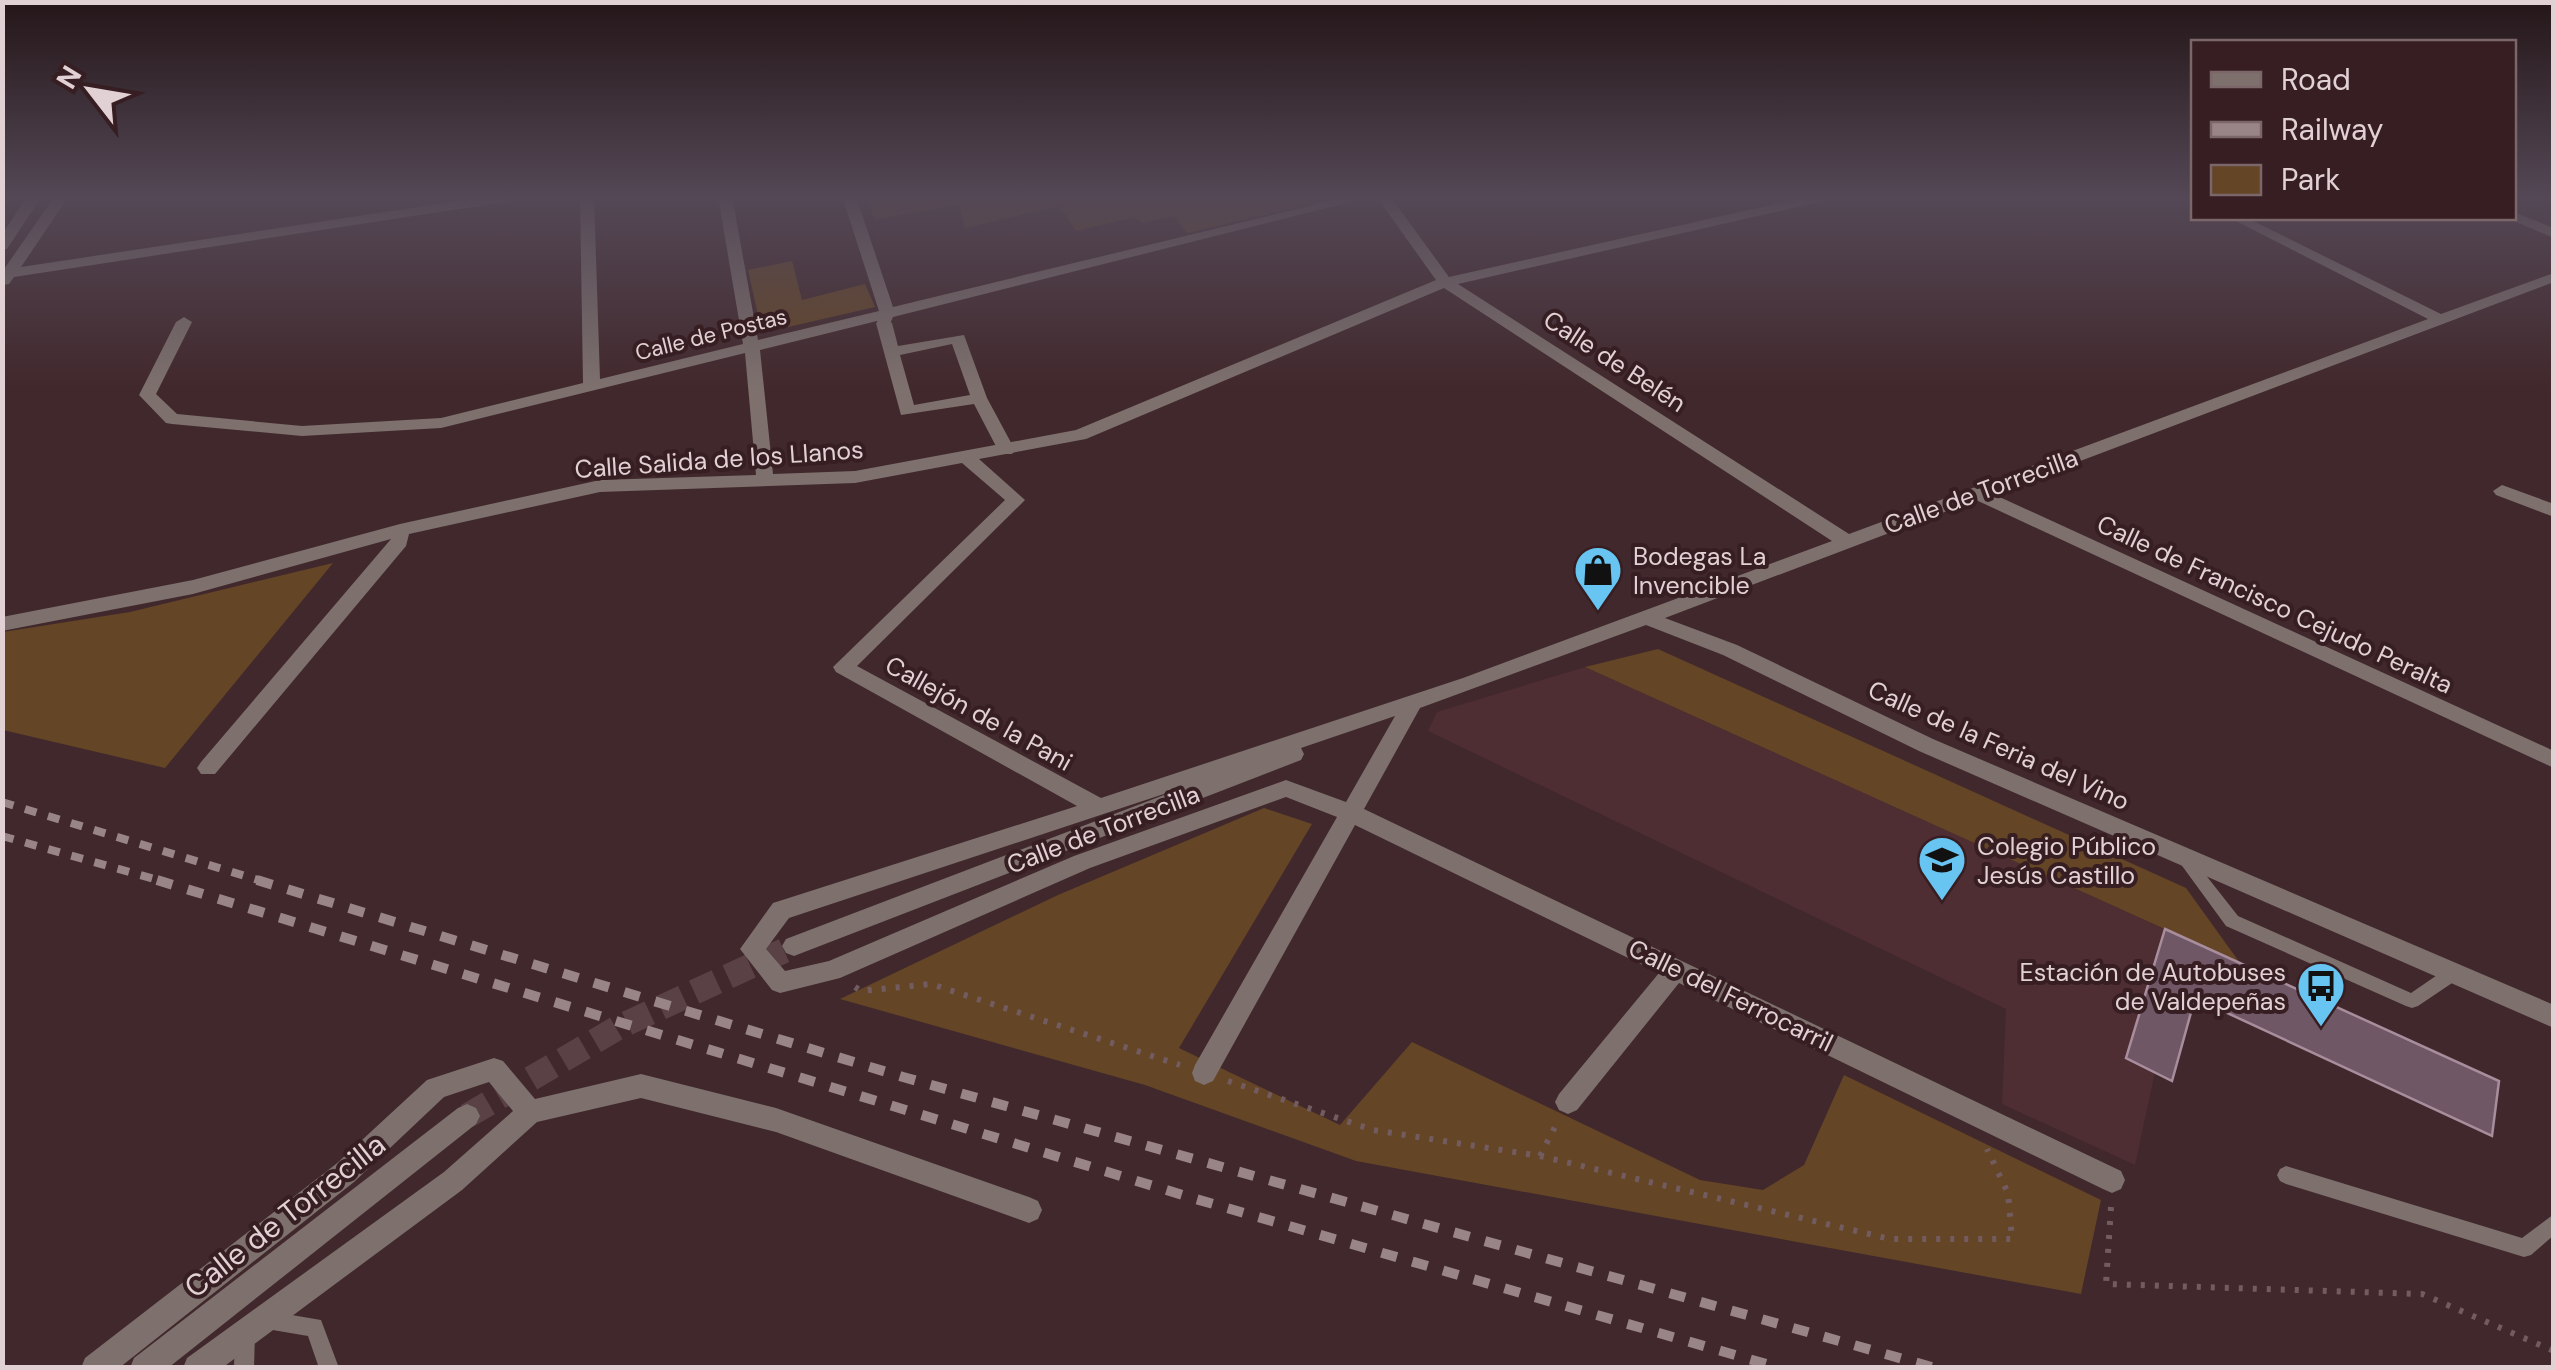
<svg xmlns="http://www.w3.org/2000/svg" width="2556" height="1370" font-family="'DM Sans',sans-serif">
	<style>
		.built { fill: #4e2d33 }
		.green { fill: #644526 }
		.building { fill: #6f5766; stroke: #a88e9d; stroke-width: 2.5 }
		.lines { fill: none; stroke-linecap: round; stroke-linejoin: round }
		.minor-tunnel { stroke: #594145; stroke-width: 25; stroke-dasharray: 25 12; stroke-linecap: butt }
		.path { stroke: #735c60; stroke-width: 6; stroke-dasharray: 4 10; stroke-linecap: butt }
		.service { fill: #7d706d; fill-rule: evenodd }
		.pedestrian { fill: #7d706d; fill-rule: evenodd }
		.minor { fill: #7d706d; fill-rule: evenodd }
		.rail-far1 { stroke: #998488; stroke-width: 8; stroke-dasharray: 12 12; stroke-linecap: butt }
		.rail { stroke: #998488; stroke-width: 10; stroke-dasharray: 16 16; stroke-linecap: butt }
		.labels { text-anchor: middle; stroke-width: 8; stroke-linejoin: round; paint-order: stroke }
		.far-street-label { font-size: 22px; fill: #e2d1d4; stroke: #361e22 }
		.street-label { font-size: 25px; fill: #e2d1d4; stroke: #361e22 }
		.poi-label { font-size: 25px; fill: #e2d1d4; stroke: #361e22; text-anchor: start }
		.near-street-label { font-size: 30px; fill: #e2d1d4; stroke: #361e22 }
	</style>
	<rect width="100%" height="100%" fill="#41282c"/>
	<!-- built -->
	<polygon class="built" points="1585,667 2165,929 2126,1057 2155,1072 2135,1165 2002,1104 2006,1009 1428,731 1437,712"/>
	<!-- green -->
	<g class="green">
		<polygon points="867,196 1310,196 1316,203 1187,233 1174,216 1142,223 1134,217 1076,231 1060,206 965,228 959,204 874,220"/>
		<polygon points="792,261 802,300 865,284 875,307 762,333 748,270"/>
		<polygon points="333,563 165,768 3,730 3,632 130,612"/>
		<polygon points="1658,649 2186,888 2240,963 1585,667"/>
		<polygon points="1264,808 1312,824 1179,1048 1340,1125 1412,1042 1700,1180 1763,1190 1804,1165 1844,1075 2101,1200 2081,1294 1356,1161 1145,1085 840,999 1058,895"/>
	</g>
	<!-- building -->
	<polygon class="building" points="2165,929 2499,1081 2492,1136 2195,998 2172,1081 2126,1058"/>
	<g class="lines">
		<!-- minor-tunnel -->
		<polyline class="minor-tunnel" points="467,1116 619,1027 794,946"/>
		<!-- path -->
		<g class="path">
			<polyline points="855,987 861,991 931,984 1180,1065"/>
			<polyline points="1228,1081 1373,1130 1540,1156 1890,1239 2012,1239 2008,1193 1987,1149"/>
			<polyline points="1540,1156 1557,1123"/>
			<polyline points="2111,1207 2106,1284 2422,1294 2554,1351"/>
		</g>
		<!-- service -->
		<g class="service">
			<polygon points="2185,853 2190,855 2238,916 2411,993 2446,969 2452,967 2458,969 2460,974 2458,979 2418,1006 2412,1008 2406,1006 2226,926 2180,863 2177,859 2180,855"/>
			<polygon points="2286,1166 2522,1238 2554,1214 2554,1235 2531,1255 2524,1257 2286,1184 2280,1181 2277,1175 2280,1169"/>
			<polygon points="268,1311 321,1320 339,1368 319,1368 308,1336 261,1328 258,1321 261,1314"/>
			<polygon points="245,1323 252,1326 255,1333 254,1368 234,1368 235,1333 238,1326"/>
		</g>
		<!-- pedestrian -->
		<path class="pedestrian" d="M884,318l8,5 6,23 66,-11 23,63 28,52 -3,4h-12l-26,-50 -73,11 -25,-92zM952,344l18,51 -56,10 -14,-50z"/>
		<!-- minor -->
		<g class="minor">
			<polygon points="28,196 42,196 7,249 2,250 2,234"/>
			<polygon points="55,196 69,196 21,267 491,196 525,196 518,200 14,277 9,284 2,285 2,272"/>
			<path d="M580,196h14l6,183 143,-35 -25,-148h14l26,144 121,-29 -37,-115h14l37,111 457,-111h24l-481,121 -4,9h-10l-2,-5 -117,29 13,124 82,-3 221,-41 360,-150 -60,-84h14l59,81 362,-81h25l-7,4 -371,84 391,250 579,-215 -198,-101h17l194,96 113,-41v9l-561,212 561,257v17l-578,-268 -311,118 72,27 196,94 621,266v23l-635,-277 -196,-96 -77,-30 -226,83 -56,101 757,362 4,9 -4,9 -9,4 -9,-4 -424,-206 -102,127 -9,4 -9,-4 -4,-8 4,-8 100,-121 -304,-148 -142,256 -9,4 -9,-4 -3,-8 3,-8 142,-248 -51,-20 -196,71 -250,110 -60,15 -8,-3 -32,-41 33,-46 304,-97 -241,-134 -3,-5 172,-167 -43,-37 -107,20 -255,9 -191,42 -3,12 -191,228h-14l-4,-6 4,-6 190,-223 -198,55 -191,37v-14l191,-37 207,-56 200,-44 156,-5 -11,-122 -304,75 -139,8 -130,-12 -6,-1 -27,-28 37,-73 8,-5 8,5 -36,72 21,20 125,12 139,-8 142,-35zM1444,288l388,253 -369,137 -362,120 -244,-132 168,-166 -46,-41 107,-20zM1395,716l-49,86 -60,-22 -212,76 -245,105 -44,10 -19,-22 23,-31 396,-131 -399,152 -4,7 4,7 8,3 507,-196 3,-6 -3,-6z"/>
			<polygon points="2514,212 2554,228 2554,238 2509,219 2514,218"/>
			<polygon points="2502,485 2554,504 2554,517 2496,495 2493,491"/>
			<polygon points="494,1058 503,1061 535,1099 641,1074 776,1108 1029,1197 1038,1201 1042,1210 1038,1219 1029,1223 776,1132 641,1098 537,1122 462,1190 222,1368 183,1368 187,1358 444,1172 513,1111 489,1082 444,1097 354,1182 119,1368 81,1368 85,1358 336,1164 427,1080"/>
			<polygon points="467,1104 476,1108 480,1116 476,1124 168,1368 130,1368 134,1358 458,1108"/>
		</g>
		<!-- rail-far1 -->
		<g class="rail-far1">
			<polyline points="2,802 265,882"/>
			<polyline points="2,836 165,882"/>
		</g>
		<!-- rail -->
		<g class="rail">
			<polyline points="157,880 1189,1197 1780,1368"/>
			<polyline points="257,880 903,1077 1935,1368"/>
		</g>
	</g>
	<!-- sky -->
	<linearGradient id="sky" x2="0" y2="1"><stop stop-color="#241618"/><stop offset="0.51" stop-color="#544856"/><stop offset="1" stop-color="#544856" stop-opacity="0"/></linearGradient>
	<rect width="2556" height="388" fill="url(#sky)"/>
	<!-- icons -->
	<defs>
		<g id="shop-pin" transform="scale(2.5)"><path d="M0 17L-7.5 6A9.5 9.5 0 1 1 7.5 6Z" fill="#68c4f0" stroke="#361e22"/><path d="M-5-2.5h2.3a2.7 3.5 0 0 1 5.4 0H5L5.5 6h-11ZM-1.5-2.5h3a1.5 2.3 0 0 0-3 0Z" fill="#111"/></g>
		<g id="school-pin" transform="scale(2.5)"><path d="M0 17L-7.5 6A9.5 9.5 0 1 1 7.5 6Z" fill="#68c4f0" stroke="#361e22"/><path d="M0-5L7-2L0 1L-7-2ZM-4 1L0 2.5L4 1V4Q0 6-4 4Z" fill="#111"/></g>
		<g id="bus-pin" transform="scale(2.5)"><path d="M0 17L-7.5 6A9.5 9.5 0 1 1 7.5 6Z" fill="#68c4f0" stroke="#361e22"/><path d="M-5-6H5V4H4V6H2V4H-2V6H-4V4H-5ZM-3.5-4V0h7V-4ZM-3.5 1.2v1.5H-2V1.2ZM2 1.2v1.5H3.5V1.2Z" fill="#111"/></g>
	</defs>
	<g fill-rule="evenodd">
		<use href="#shop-pin" x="1598" y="570"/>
		<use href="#school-pin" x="1942" y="860"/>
		<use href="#bus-pin" x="2321" y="986"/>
	</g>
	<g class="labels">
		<!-- far-street labels -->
		<g class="far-street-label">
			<text transform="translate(711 334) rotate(-14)" y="8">Calle de Postas</text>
		</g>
		<!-- street labels -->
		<g class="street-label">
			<text transform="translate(1615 361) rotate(33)" y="9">Calle de Belén</text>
			<text transform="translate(719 459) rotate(-4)" y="9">Calle Salida de los Llanos</text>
			<text transform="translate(1981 491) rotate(-20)" y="9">Calle de Torrecilla</text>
			<text transform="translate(2275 604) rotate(25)" y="9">Calle de Francisco Cejudo Peralta</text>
			<text transform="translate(979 713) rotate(29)" y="9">Callejón de la Pani</text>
			<text transform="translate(1999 745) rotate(24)" y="9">Calle de la Feria del Vino</text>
			<text transform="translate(1103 829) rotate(-21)" y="9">Calle de Torrecilla</text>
			<text transform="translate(1731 995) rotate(26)" y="9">Calle del Ferrocarril</text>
		</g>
		<!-- poi labels -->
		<g class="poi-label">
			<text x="1633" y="565">Bodegas La<tspan x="1633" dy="29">Invencible</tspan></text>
			<text x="1977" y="855">Colegio Público<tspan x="1977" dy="29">Jesús Castillo</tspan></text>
			<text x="2286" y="981" text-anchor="end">Estación de Autobuses<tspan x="2286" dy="29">de Valdepeñas</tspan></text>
		</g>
		<!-- near-street labels -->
		<g class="near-street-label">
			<text transform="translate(285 1216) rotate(-38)" y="10">Calle de Torrecilla</text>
		</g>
	</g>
	<!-- border -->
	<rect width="2556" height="1370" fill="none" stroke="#e2d1d4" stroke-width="10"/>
	<!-- legend -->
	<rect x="2191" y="40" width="325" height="180" fill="#361e22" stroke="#7b6669" stroke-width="2.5"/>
	<rect x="2211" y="72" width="50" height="15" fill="#7d706d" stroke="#7b6669" stroke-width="2.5"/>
	<text x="2281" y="90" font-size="30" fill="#e2d1d4">Road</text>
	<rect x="2211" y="122" width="50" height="15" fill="#998488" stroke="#7b6669" stroke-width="2.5"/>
	<text x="2281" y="140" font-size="30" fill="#e2d1d4">Railway</text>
	<rect x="2211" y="165" width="50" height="30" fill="#644526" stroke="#7b6669" stroke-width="2.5"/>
	<text x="2281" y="190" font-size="30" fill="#e2d1d4">Park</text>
	<!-- north arrow -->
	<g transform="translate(90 90) rotate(301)" stroke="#361e22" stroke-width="8" paint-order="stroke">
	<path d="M0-8L18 38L0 25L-18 38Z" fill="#e2d1d4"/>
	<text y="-15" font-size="28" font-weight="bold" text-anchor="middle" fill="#e2d1d4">N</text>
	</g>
</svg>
